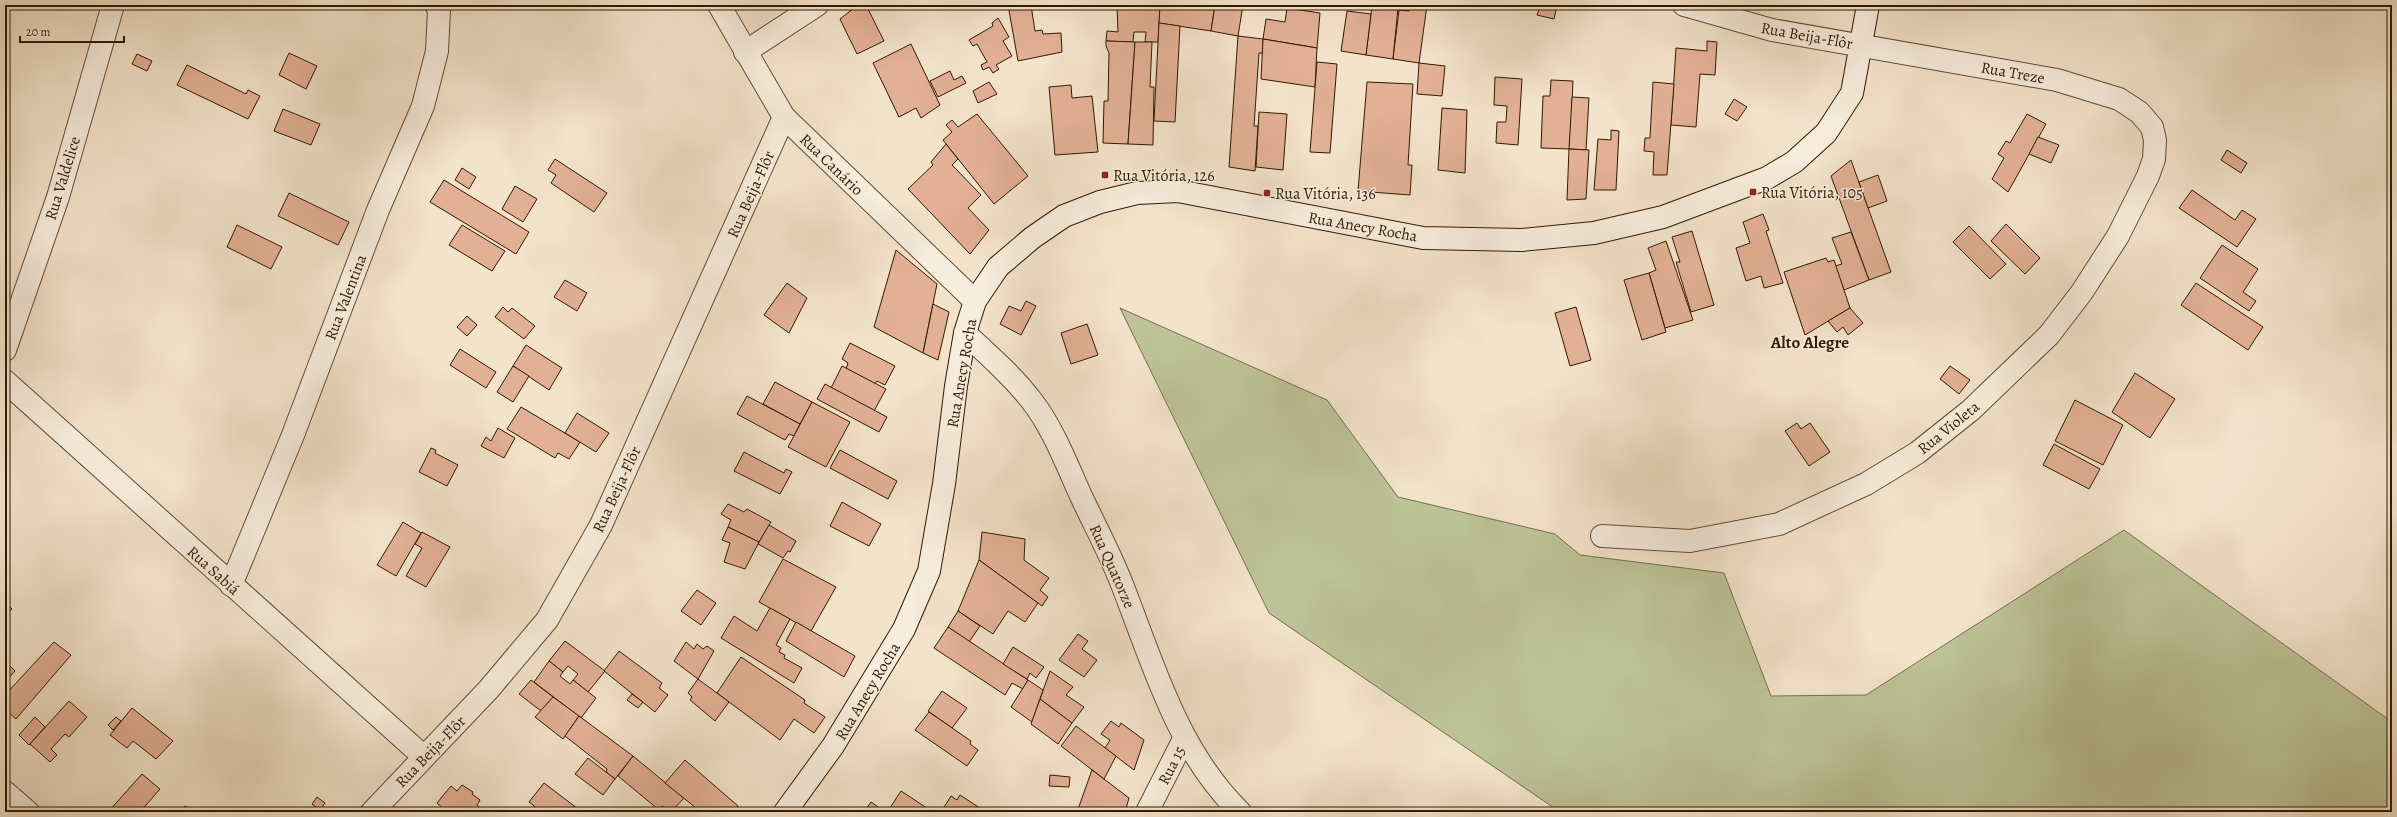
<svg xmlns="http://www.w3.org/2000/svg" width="2397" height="817" font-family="Alegreya,serif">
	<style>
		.green { fill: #bcc397; stroke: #766e4c }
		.building { fill: #e2b095; stroke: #311900 }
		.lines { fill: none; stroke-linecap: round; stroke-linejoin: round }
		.street-casing { stroke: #624c33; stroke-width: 24 }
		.secondary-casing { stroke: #311900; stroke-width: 24 }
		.street { stroke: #f7eddd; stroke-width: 22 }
		.secondary { stroke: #f7eddd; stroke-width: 22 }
		.poi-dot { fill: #8f2418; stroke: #f7eddd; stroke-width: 1.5 }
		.labels { text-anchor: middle; stroke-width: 3; stroke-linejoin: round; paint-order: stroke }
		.street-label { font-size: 16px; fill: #311900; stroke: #f7eddd }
		.poi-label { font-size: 16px; fill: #311900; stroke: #f7eddd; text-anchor: start }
		.neighbourhood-label { font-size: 17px; font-weight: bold; fill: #311900; stroke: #f7eddd }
	</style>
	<rect width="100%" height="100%" fill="#f3e3cb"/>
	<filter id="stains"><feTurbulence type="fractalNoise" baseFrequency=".005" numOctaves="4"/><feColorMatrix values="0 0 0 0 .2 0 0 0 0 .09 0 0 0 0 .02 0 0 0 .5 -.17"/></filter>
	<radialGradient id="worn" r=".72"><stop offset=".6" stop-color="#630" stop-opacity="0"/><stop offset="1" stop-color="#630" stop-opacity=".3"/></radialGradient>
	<!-- green -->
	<polygon class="green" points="1120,308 1327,400 1398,497 1555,534 1580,555 1724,573 1771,696 1866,695 2124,530 2392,722 2392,812 1560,812 1269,613"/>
	<!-- building -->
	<g class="building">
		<polygon points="858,5 866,5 884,41 857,54 840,19"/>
		<polygon points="1008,5 1031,5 1035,31 1042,30 1043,34 1061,33 1062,52 1018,61"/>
		<polygon points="1117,5 1153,5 1153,7 1160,8 1158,42 1145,42 1146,32 1134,32 1133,42 1106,41 1107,31 1118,32"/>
		<polygon points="1160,5 1215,5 1211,31 1159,23"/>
		<polygon points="1215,5 1243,5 1238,36 1211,31"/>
		<polygon points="1372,5 1398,8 1393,59 1366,55"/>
		<polygon points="1410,5 1427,5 1419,63 1393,59 1399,10 1409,11"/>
		<polygon points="1541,5 1557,6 1554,19 1537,15"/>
		<polygon points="1287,8 1320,13 1317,48 1263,39 1266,19 1285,22"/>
		<polygon points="1347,11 1371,14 1366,55 1341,51"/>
		<polygon points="998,18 1009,37 1003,41 1012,56 996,65 999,69 993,73 989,67 983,70 981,65 987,62 977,44 973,46 969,40 993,26 992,23"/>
		<polygon points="1159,23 1180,26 1175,122 1154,121"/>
		<polygon points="1238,36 1263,39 1263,53 1259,53 1254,126 1258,126 1255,171 1229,167"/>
		<polygon points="1263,39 1317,48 1315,87 1261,79"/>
		<polygon points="1106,41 1135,42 1128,144 1103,143 1104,101 1108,101 1109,53 1106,46"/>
		<polygon points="1707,41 1717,42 1715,75 1700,74 1696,127 1671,125 1676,48 1707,51"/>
		<polygon points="1135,42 1152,42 1150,87 1154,87 1153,145 1128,144"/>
		<polygon points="911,44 940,105 921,118 916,108 899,117 873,63"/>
		<polygon points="289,53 317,66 306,89 279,75"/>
		<polygon points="137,54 152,61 147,71 132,64"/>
		<polygon points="1317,62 1337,64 1330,153 1310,152"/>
		<polygon points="1419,63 1445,66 1442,96 1417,94"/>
		<polygon points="187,65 246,94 248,90 260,96 248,119 177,85"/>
		<polygon points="950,71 954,80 962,76 966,83 938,97 930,81"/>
		<polygon points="1495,77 1522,79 1518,145 1496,143 1497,122 1506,122 1507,106 1494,105"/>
		<polygon points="1551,80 1573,81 1570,149 1541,148 1543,96 1550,96"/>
		<polygon points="989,82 997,94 978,103 973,91"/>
		<polygon points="1367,82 1413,84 1408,165 1412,165 1410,195 1358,191"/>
		<polygon points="1653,82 1674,84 1667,175 1653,175 1654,152 1644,151 1645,138 1650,138"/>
		<polygon points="1071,85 1072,98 1092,96 1098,152 1055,155 1049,87"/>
		<polygon points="1572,97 1589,98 1586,150 1569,149"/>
		<polygon points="1734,99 1747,107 1737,121 1725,114"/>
		<polygon points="1442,108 1467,110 1465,173 1438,170"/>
		<polygon points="283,109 320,124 311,145 274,131"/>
		<polygon points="1259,112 1287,114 1283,170 1256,167"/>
		<polygon points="977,114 1028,176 994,204 943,140 952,132 946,125 952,120 958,127"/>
		<polygon points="2027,114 2046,124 2008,192 1992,179 2004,158 1998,154 2006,141 2010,143"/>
		<polygon points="1611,130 1619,131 1616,190 1594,190 1598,139 1611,140"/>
		<polygon points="2038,137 2059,145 2051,163 2029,154"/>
		<polygon points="946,144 958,159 952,165 981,195 968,208 989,230 970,254 908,189 933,165 931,162"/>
		<polygon points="1569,149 1589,150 1586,199 1567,200"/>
		<polygon points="2227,150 2247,163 2241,173 2221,160"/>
		<polygon points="555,159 607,193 594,212 551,183 556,175 548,170"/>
		<polygon points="1851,160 1891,272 1869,280 1831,176"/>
		<polygon points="462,168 476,177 469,189 455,180"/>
		<polygon points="1878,175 1887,201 1868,208 1859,182"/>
		<polygon points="444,180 529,232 516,254 430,202"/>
		<polygon points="515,186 537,199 523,222 502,209"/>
		<polygon points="2192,190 2235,220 2242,210 2256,219 2237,247 2179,208"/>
		<polygon points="289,193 349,222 338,245 278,216"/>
		<polygon points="1763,214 1769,230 1766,231 1783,283 1764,288 1761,276 1746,281 1736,248 1750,243 1743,222"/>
		<polygon points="2006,224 2040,258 2025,274 1991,241"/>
		<polygon points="237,225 282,247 271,269 227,247"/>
		<polygon points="462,225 505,251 492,271 449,245"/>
		<polygon points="1969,226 2006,264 1990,279 1953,242"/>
		<polygon points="1692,231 1714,305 1691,312 1676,262 1680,262 1672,237"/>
		<polygon points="1851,232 1869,280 1844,290 1835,266 1842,264 1832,238"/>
		<polygon points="1666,241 1693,320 1665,328 1649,273 1656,270 1648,248"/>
		<polygon points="2222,245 2258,269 2243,292 2256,301 2249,311 2200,278"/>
		<polygon points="896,250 937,284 923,353 874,327"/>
		<polygon points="1826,258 1828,262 1834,260 1850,308 1805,335 1784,272"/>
		<polygon points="1649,273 1666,332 1642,340 1624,280"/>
		<polygon points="565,280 587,293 577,311 554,297"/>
		<polygon points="787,283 807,298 789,333 764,315"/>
		<polygon points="2196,283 2263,327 2248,350 2181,305"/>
		<polygon points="1026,301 1036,306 1021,335 1000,324 1009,306 1021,311"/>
		<polygon points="933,304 949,312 938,360 923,353"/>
		<polygon points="503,307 508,312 512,308 535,326 524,339 495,317"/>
		<polygon points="1576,307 1591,360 1570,366 1555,313"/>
		<polygon points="1850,308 1863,323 1848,335 1843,327 1837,332 1828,321"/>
		<polygon points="467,316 477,325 467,336 457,327"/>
		<polygon points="1087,324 1098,355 1071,364 1061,333"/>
		<polygon points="850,343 895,366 885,385 877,381 875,384 846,369 848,363 842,359"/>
		<polygon points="526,345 562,368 549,390 513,366"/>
		<polygon points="460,349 496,372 486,388 450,365"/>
		<polygon points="513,366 529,376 513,402 497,392"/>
		<polygon points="842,366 886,389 874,411 831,388"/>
		<polygon points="1950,366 1970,380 1959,394 1940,379"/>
		<polygon points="2135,373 2175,399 2150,438 2112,412"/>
		<polygon points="775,382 812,402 800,424 763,404"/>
		<polygon points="825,384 887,417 879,432 817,399"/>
		<polygon points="747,396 800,424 794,436 789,434 785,440 737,414"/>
		<polygon points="2075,400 2123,425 2103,465 2055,441"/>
		<polygon points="812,402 850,422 826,467 788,447"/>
		<polygon points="521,407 580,442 569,459 558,453 555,458 507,429"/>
		<polygon points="577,413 609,433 596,452 565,433"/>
		<polygon points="1797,423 1801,429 1810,423 1830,452 1809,466 1785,431"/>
		<polygon points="498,428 515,438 504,458 481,446 486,437 491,441"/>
		<polygon points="2054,444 2100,469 2089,489 2043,465"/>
		<polygon points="431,448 436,450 435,453 458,465 447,486 419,472"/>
		<polygon points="840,450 897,481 888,499 830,468"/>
		<polygon points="744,452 784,473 786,469 792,472 780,494 734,471"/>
		<polygon points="842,502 881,524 869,546 830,526"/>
		<polygon points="728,504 744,512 747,509 771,522 759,542 728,527 731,520 721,514"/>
		<polygon points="403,522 421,533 396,576 377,565"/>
		<polygon points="769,525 796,541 790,552 788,551 783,558 758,544"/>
		<polygon points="728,527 759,542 745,569 724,562 730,543 722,540"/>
		<polygon points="422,532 450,547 426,587 406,576 422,548 415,544"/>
		<polygon points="982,532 1025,539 1024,560 1049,578 1040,590 1048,597 1042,606 979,560"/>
		<polygon points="783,559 836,587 811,631 759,602"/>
		<polygon points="979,560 1038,603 1025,622 1008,611 993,634 958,611"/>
		<polygon points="697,590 716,603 701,625 681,611"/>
		<polygon points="5,603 12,609 5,616"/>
		<polygon points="770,608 790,619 776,645 781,648 779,652 785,655 784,658 802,668 794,683 721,638 734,616 757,631"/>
		<polygon points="958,611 980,626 969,642 948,627"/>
		<polygon points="796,622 855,656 844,677 786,641"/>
		<polygon points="948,627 1028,680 1023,689 1012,683 1005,695 934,648"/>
		<polygon points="1078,634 1088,641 1082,649 1097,660 1084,677 1059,660"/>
		<polygon points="565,641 605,671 588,692 573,680 578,674 568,666 563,672 549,661"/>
		<polygon points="54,642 71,655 16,719 5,709 5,695"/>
		<polygon points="686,642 694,649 697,644 703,649 707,646 714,651 698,679 674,661"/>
		<polygon points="1013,647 1044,667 1036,678 1030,673 1027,679 1003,664"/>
		<polygon points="619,651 662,683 659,688 668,695 655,712 604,671"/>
		<polygon points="741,657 805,700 804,703 825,717 814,733 794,719 780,740 717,693"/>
		<polygon points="5,661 15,671 5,682"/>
		<polygon points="549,661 563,672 560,676 570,684 573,680 596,698 581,718 534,682"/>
		<polygon points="1050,671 1073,687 1066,695 1084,707 1072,723 1040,699"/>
		<polygon points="698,679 729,702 715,721 690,700 692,697 688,693"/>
		<polygon points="531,680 553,697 541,711 519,694"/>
		<polygon points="1028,680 1043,690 1032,722 1011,707"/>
		<polygon points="942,691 967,708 952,728 928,711"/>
		<polygon points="632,694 643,702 638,708 627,700"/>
		<polygon points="553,697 579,716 563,739 535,717"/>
		<polygon points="1040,699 1072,723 1058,744 1031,724"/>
		<polygon points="69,701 87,717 69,737 65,734 51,749 57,755 50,762 30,744"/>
		<polygon points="132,708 173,741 156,759 133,741 127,748 110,735"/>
		<polygon points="929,712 971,741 970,744 978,750 967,766 915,730"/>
		<polygon points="579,716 633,756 615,779 606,772 607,769 565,736"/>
		<polygon points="35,717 45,727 29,745 19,735"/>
		<polygon points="116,717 121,721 113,730 108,725"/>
		<polygon points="1111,721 1119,727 1121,723 1144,740 1134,770 1105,748 1110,740 1101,734"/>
		<polygon points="1076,726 1116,756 1104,779 1061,746"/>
		<polygon points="633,756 684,798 671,812 662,806 659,810 618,776"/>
		<polygon points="588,758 615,779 603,795 575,774"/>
		<polygon points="685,760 738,806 733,812 701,812 665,783"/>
		<polygon points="1092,770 1129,798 1125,812 1077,812"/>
		<polygon points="142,774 160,789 140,812 108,812"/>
		<polygon points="1050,775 1070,777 1069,787 1049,786"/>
		<polygon points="544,783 582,812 542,812 529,802"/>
		<polygon points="462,785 473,792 472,794 480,800 477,805 485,812 447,812 437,803 451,786 457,791"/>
		<polygon points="901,791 933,812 890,812 888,811"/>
		<polygon points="960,795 986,812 941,812 951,796 957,800"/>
		<polygon points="317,797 325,803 320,810 312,804"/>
		<polygon points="871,802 885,812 864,812"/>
		<polygon points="185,806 193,812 179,812"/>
	</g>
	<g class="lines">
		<!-- street casing -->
		<g class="street-casing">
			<g id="street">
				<polyline points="719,5 784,117 975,301"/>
				<polyline points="745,52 817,5"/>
				<path d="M965,333c23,22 47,42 66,67 21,26 36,65 50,96 15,32 32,63 44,96 30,78 54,160 115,220"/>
				<polyline points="5,350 58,197 113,5"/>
				<polyline points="5,381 424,757"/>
				<polyline points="1602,536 1690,541 1779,524 1866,484 1917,453 1971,410 2049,335 2082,292 2118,236 2148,176 2154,159 2155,140 2152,127 2139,112 2119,99 2057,80 1772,30 1684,5"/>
				<polyline points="231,585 293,435 378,210 423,106 437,51 439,10 436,5"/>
				<polyline points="5,792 28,812"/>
				<polyline points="372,812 489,689 547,620 601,525 784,117"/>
				<polyline points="1147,812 1184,739"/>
			</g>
		</g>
		<!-- secondary casing -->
		<g class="secondary-casing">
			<polyline id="secondary" points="785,812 833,746 904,629 929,571 944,484 956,386 965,333 975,301 998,267 1032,238 1064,216 1100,202 1137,193 1178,191 1423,238 1522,240 1594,233 1663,217 1767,178 1794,162 1826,133 1852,93 1868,5"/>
		</g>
		<!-- street -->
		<use href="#street" class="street"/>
		<!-- secondary -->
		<use href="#secondary" class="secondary"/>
	</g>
	<!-- markers -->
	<g class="poi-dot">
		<rect x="1101" y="171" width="8" height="8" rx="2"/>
		<rect x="1749" y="188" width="8" height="8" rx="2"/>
		<rect x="1263" y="189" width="8" height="8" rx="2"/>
	</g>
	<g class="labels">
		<!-- street labels -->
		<g class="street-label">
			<text transform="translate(1807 35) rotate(10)" y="6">Rua Beija-Flôr</text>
			<text transform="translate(2013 72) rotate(10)" y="6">Rua Treze</text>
			<text transform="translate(832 164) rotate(44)" y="6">Rua Canário</text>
			<text transform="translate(62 178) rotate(-73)" y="6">Rua Valdelice</text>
			<text transform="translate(750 194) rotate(-66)" y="6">Rua Beija-Flôr</text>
			<text transform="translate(1363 226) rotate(10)" y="6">Rua Anecy Rocha</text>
			<text transform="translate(345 297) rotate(-69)" y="6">Rua Valentina</text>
			<text transform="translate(961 373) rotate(-80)" y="6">Rua Anecy Rocha</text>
			<text transform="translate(1948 427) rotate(-39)" y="6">Rua Violeta</text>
			<text transform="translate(616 489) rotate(-65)" y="6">Rua Beija-Flôr</text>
			<text transform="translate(1113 566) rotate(66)" y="6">Rua Quatorze</text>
			<text transform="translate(214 570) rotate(42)" y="6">Rua Sabiá</text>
			<text transform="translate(867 691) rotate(-59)" y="6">Rua Anecy Rocha</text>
			<text transform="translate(430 751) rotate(-46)" y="6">Rua Beija-Flôr</text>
			<text transform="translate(1171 765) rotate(-63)" y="6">Rua 15</text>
		</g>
		<!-- poi labels -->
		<g class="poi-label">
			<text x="1113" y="181">Rua Vitória, 126</text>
			<text x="1761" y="198">Rua Vitória, 105</text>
			<text x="1275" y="199">Rua Vitória, 136</text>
		</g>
		<!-- neighbourhood labels -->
		<g class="neighbourhood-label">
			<text x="1810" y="348">Alto Alegre</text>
		</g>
	</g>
	<!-- margin -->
	<rect width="2397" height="817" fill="none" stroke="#f3e3cb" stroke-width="20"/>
	<rect x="6" y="6" width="2385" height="805" fill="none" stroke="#311900" stroke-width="2"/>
	<rect x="10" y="10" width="2377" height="797" fill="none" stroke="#311900"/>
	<!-- scale -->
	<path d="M20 36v6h104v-6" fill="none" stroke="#311900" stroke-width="2"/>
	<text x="26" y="36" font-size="12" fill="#311900" stroke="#f7eddd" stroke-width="3" paint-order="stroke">20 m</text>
	<rect width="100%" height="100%" filter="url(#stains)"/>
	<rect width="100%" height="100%" fill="url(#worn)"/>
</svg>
